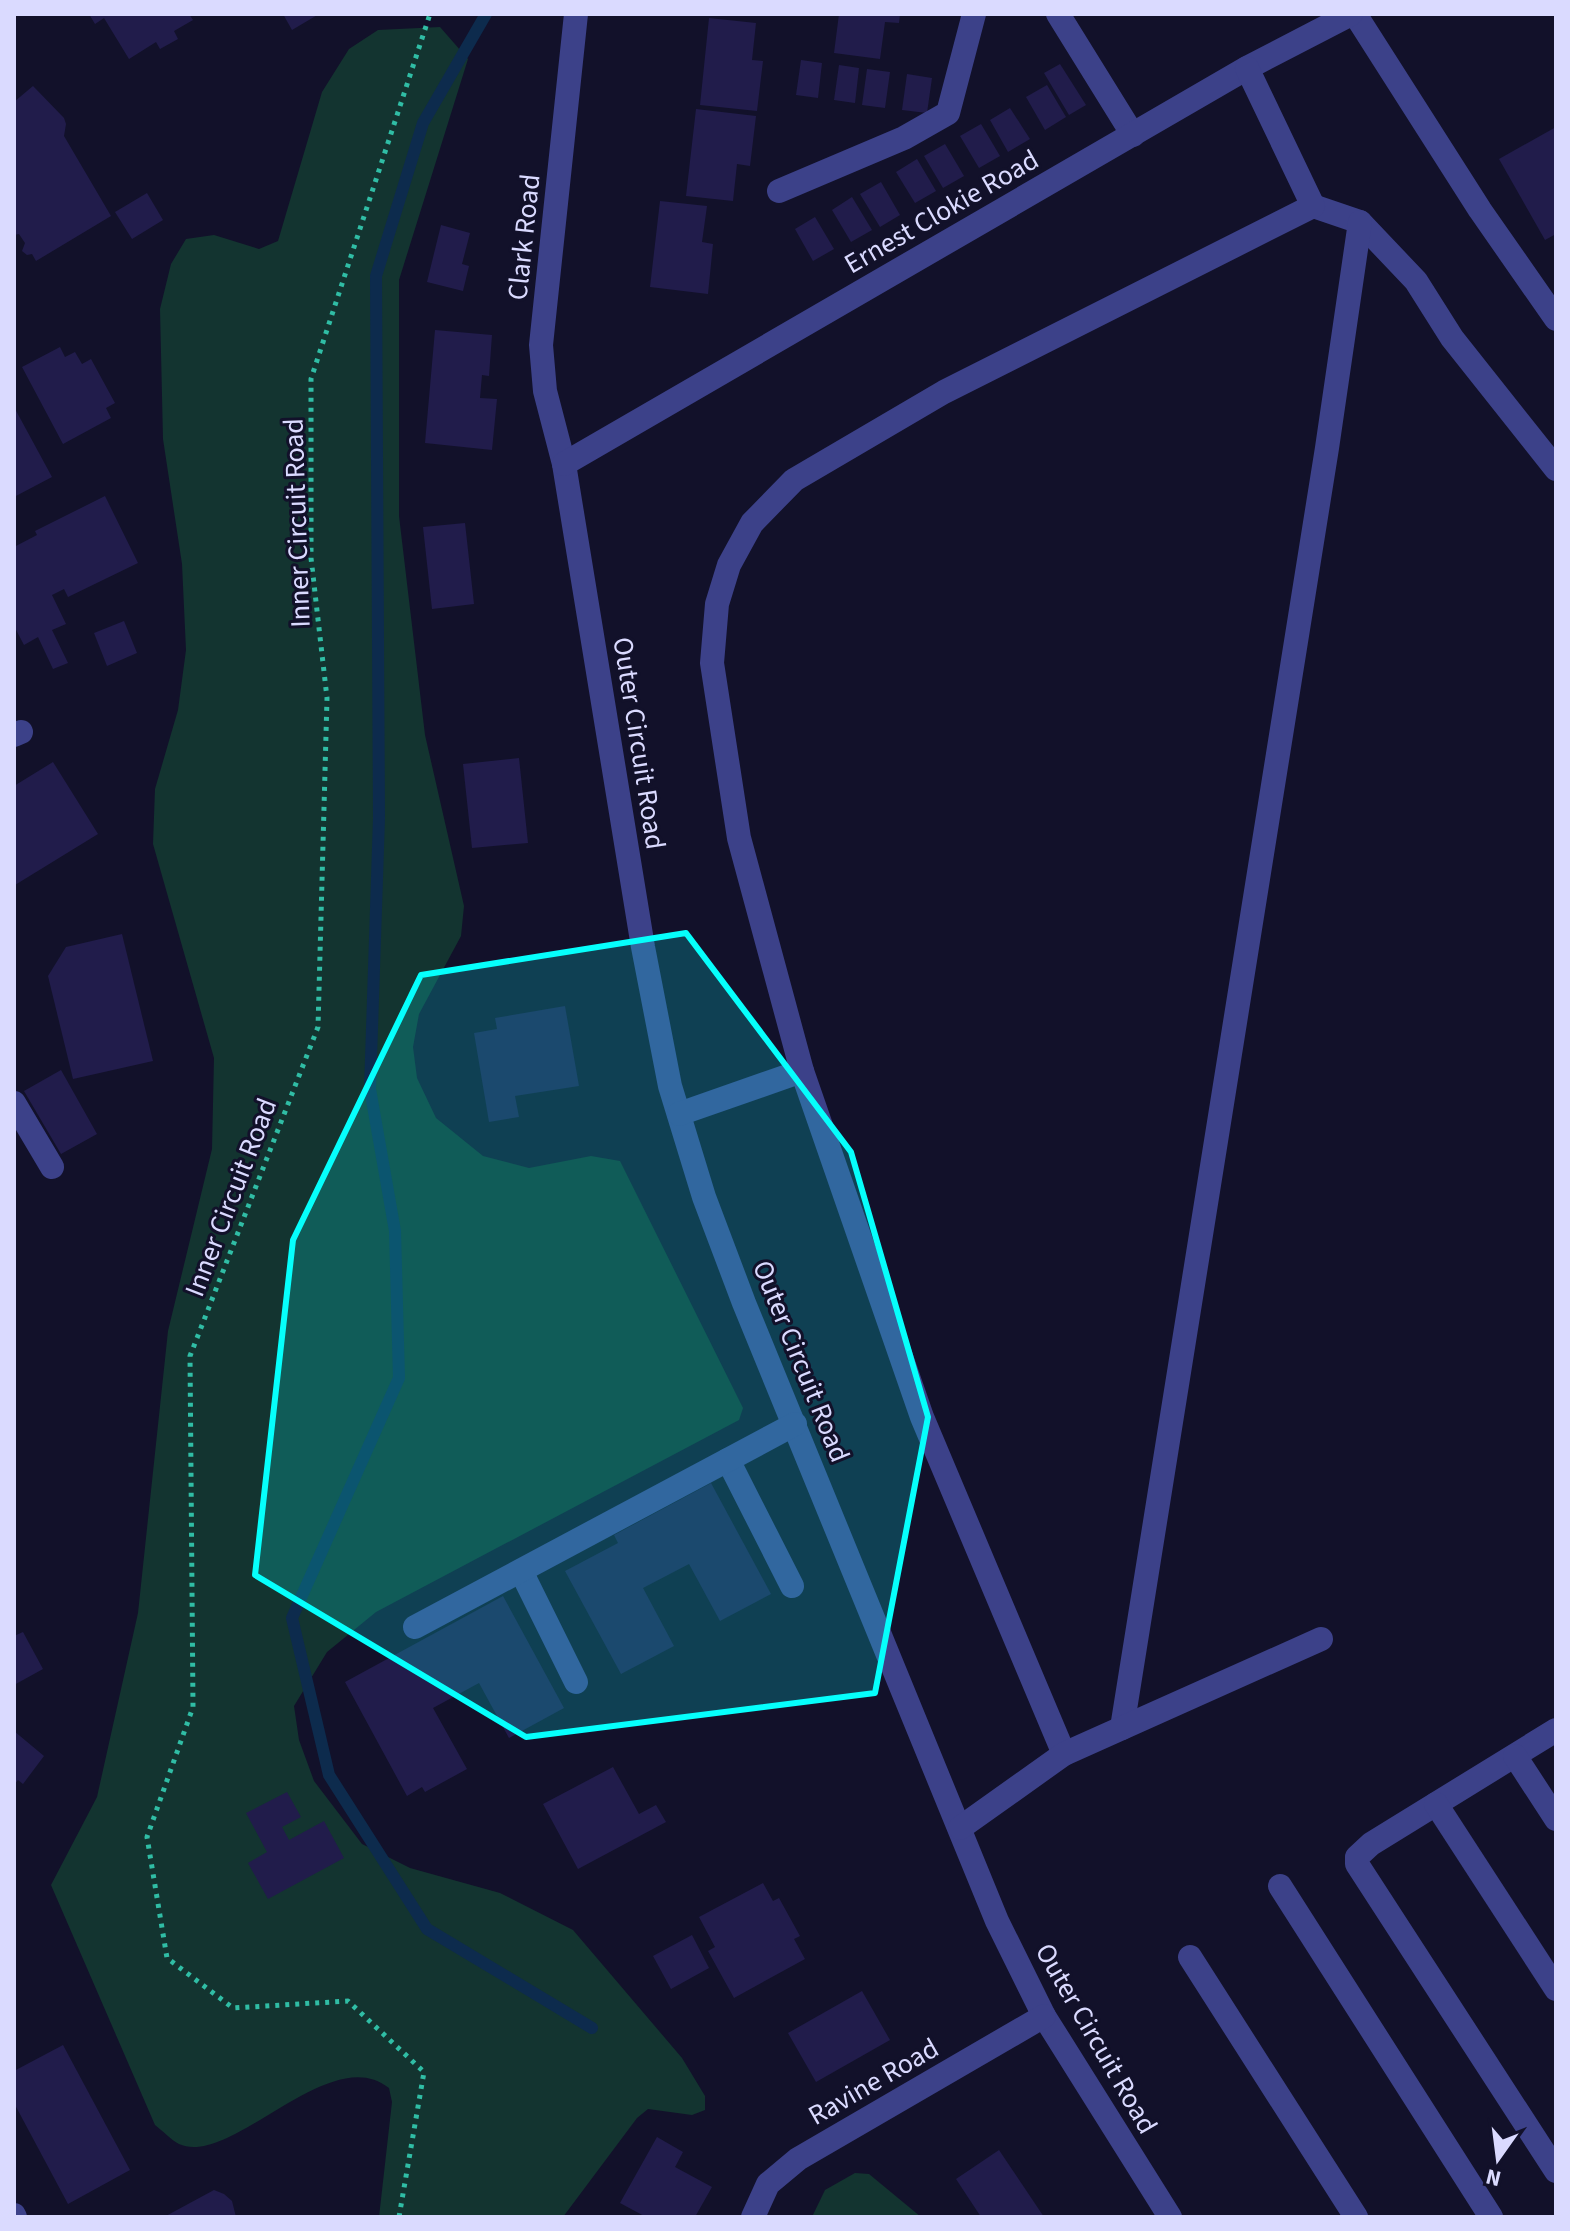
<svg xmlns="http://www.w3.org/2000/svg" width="1570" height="2231" font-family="'Source Sans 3',sans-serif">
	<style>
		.green { fill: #133430 }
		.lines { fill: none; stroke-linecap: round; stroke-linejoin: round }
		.stream { stroke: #0d2b4d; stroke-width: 12 }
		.building { fill: #211c4b }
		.path { stroke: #30bda5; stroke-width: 5; stroke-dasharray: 4 6; stroke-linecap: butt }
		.minor { stroke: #3c4189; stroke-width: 24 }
		.marked { fill: #06fffc; fill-opacity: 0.2; stroke: #06fffc; stroke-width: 6; stroke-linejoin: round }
		.labels { text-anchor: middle; stroke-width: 6; stroke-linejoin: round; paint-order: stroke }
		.street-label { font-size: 28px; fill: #dadaff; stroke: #12112a }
	</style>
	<rect width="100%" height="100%" fill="#12112a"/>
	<!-- green -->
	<g class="green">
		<path d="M440,27l28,32 -69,221v236l26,219 39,171 -3,30 -42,78 -6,33 4,31 19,40 47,38 46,12 62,-12 29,5 123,247 -4,12 -363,192 -49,40 -33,54 5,34 15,41 48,63 48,24 90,25 73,37 109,128 23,38v14l-13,5 -44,-6 -11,9 -74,99h-184l13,-115 -3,-14c-59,-48 -158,80 -210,56 -8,-4 -16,-13 -24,-19l-104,-240 46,-88 41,-184 30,-282 44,-182 2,-91 -61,-214 2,-55 23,-79 8,-60 -4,-86 -19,-125 -3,-130 11,-45 15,-25 28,-4 45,14 19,-8 44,-149 27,-43 29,-19z"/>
		<polygon points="855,2173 869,2174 921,2217 812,2217 825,2190"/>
	</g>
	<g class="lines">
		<!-- stream -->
		<polyline class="stream" points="486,14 423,123 376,276 379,818 370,1089 395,1231 399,1378 292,1618 329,1775 427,1929 592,2028"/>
	</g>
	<!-- building -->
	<g class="building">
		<polygon points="89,14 189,14 193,20 174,31 178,39 160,49 156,42 129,59 104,18 95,24"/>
		<polygon points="283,14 319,14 292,30"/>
		<polygon points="839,14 900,14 899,23 885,22 880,59 834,53"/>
		<polygon points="709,18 756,23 752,60 763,61 757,111 700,105"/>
		<polygon points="801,60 822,63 818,98 796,95"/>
		<polygon points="1060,64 1086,105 1069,115 1044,73"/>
		<polygon points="839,65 859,68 855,103 834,100"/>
		<polygon points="867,69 890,72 885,108 862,105"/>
		<polygon points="907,74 932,78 927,113 902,110"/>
		<polygon points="1047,85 1066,117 1045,130 1026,97"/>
		<polygon points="33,86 64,118 66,124 64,136 111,216 36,261 32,254 27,255 22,251 25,243 19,234 14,235 14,102"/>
		<polygon points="1010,108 1030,139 1008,152 990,120"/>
		<polygon points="696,109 756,116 750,166 737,164 733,201 686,196"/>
		<polygon points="981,124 1000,156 979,168 960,136"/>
		<polygon points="1556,127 1556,234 1545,240 1499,159"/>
		<polygon points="945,144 964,176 943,188 924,156"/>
		<polygon points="917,159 936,191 915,203 896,172"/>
		<polygon points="881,182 900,215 880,227 860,194"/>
		<polygon points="147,193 163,220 132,239 115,212"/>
		<polygon points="852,197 872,230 851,242 832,210"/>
		<polygon points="660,201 707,206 702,242 713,244 708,294 650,287"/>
		<polygon points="815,217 834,249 813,261 795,229"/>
		<polygon points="441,225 470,233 462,264 469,266 463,291 427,282"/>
		<polygon points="435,330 492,335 489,376 482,375 480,398 497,399 492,450 425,443"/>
		<polygon points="60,347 65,357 75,352 82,364 91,359 115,403 106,408 111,418 63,444 22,367"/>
		<polygon points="14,407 52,477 14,497"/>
		<polygon points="105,496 138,563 68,597 64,589 52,595 66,624 52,630 68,663 53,669 38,637 24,645 14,626 14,547 37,535 35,531"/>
		<polygon points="465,523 474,604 432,609 423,527"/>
		<polygon points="124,621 137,653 107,666 94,633"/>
		<polygon points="519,758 528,843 472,848 463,764"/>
		<polygon points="53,762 98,834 15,885 14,786"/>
		<polygon points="122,934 153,1061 73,1079 48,976 66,947"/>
		<polygon points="565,1006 579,1086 515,1096 519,1117 489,1122 474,1033 497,1029 495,1018"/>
		<polygon points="61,1070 97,1134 61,1154 24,1091"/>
		<polygon points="711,1483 771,1594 720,1621 689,1564 643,1588 674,1646 621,1674 565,1571 618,1543 614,1535"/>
		<polygon points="503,1596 564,1708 509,1738 479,1683 433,1708 467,1769 425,1792 422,1787 407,1796 345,1682"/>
		<polygon points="23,1632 43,1669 14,1685 14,1636"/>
		<polygon points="14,1731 44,1756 23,1784 18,1780 14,1785"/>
		<polygon points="613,1767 639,1814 656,1805 666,1822 578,1869 543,1804"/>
		<polygon points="287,1792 301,1817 282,1827 289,1840 324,1821 344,1858 268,1899 248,1863 267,1852 246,1813"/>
		<polygon points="763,1883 773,1901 779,1898 800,1936 794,1939 805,1959 734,1998 708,1951 715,1947 699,1917"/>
		<polygon points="692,1935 709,1968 671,1989 653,1956"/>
		<polygon points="862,1991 890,2040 816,2082 788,2033"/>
		<polygon points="63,2045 130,2170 68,2204 14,2103 14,2071"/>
		<polygon points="657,2137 683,2152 675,2167 712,2187 695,2217 646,2217 620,2203"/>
		<polygon points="999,2150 1044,2217 981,2217 956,2179"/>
		<polygon points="214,2190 224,2194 232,2201 236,2217 164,2217"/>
	</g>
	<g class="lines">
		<!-- path -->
		<polyline class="path" points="399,2217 424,2072 348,2001 233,2008 167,1958 147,1837 193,1707 190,1356 318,1027 327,698 311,558 311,379 430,14"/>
		<!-- minor -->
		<g class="minor">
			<polyline points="576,14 541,345 545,391 564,464 643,947 670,1086 704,1197 744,1303 997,1921 1044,2016 1170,2217"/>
			<polyline points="1058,14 1133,135"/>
			<polyline points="1355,14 1480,210 1556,319"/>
			<polyline points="779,191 904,138 948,113 974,14"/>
			<polyline points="1313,206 1360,222 1416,281 1452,338 1556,469"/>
			<polyline points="564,464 1247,68 1351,14"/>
			<polyline points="14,735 21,732"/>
			<polyline points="14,1103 52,1167"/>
			<polyline points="679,1114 802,1071"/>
			<polyline points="728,1460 792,1586"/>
			<polyline points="521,1571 576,1682"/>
			<polyline points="415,1627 795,1424"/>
			<polyline points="1122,1728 1327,448 1360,222"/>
			<polyline points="1556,1730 1371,1844 1357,1857 1357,1864 1556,2171"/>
			<polyline points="1064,1754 922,1417 802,1071 739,838 712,663 717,604 729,565 752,523 794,480 944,392 1313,206 1247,68"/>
			<polyline points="1515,1756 1556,1819"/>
			<polyline points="1436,1804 1556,1989"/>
			<polyline points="960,1828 1064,1754 1321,1639"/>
			<polyline points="1280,1886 1491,2217"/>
			<polyline points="1190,1957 1356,2217"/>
			<polyline points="14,2215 15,2217"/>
			<polyline points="753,2217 768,2184 798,2159 1044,2016"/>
		</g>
	</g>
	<!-- marked area -->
	<path class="marked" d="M686,933l165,219 77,265 -53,276 -349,44 -271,-162 38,-335 128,-265z"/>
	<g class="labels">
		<!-- street labels -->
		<g class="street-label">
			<text transform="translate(941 211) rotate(-30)" y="10">Ernest Clokie Road</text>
			<text transform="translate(523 237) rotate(-84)" y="10">Clark Road</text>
			<text transform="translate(296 523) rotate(-92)" y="10">Inner Circuit Road</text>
			<text transform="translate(640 743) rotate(81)" y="10">Outer Circuit Road</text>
			<text transform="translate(230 1197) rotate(-69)" y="10">Inner Circuit Road</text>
			<text transform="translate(802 1361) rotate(68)" y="10">Outer Circuit Road</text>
			<text transform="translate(1097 2038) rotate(60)" y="10">Outer Circuit Road</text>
			<text transform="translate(873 2081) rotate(-30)" y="10">Ravine Road</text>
		</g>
	</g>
	<!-- border -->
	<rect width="1570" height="2231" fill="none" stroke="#dadaff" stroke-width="32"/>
	<!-- north arrow -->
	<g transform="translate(1498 2159) rotate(194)" stroke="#12112a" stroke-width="6" paint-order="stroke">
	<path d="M0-6L14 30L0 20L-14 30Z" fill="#dadaff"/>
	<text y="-12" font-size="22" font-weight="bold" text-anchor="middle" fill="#dadaff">N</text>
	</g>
</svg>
